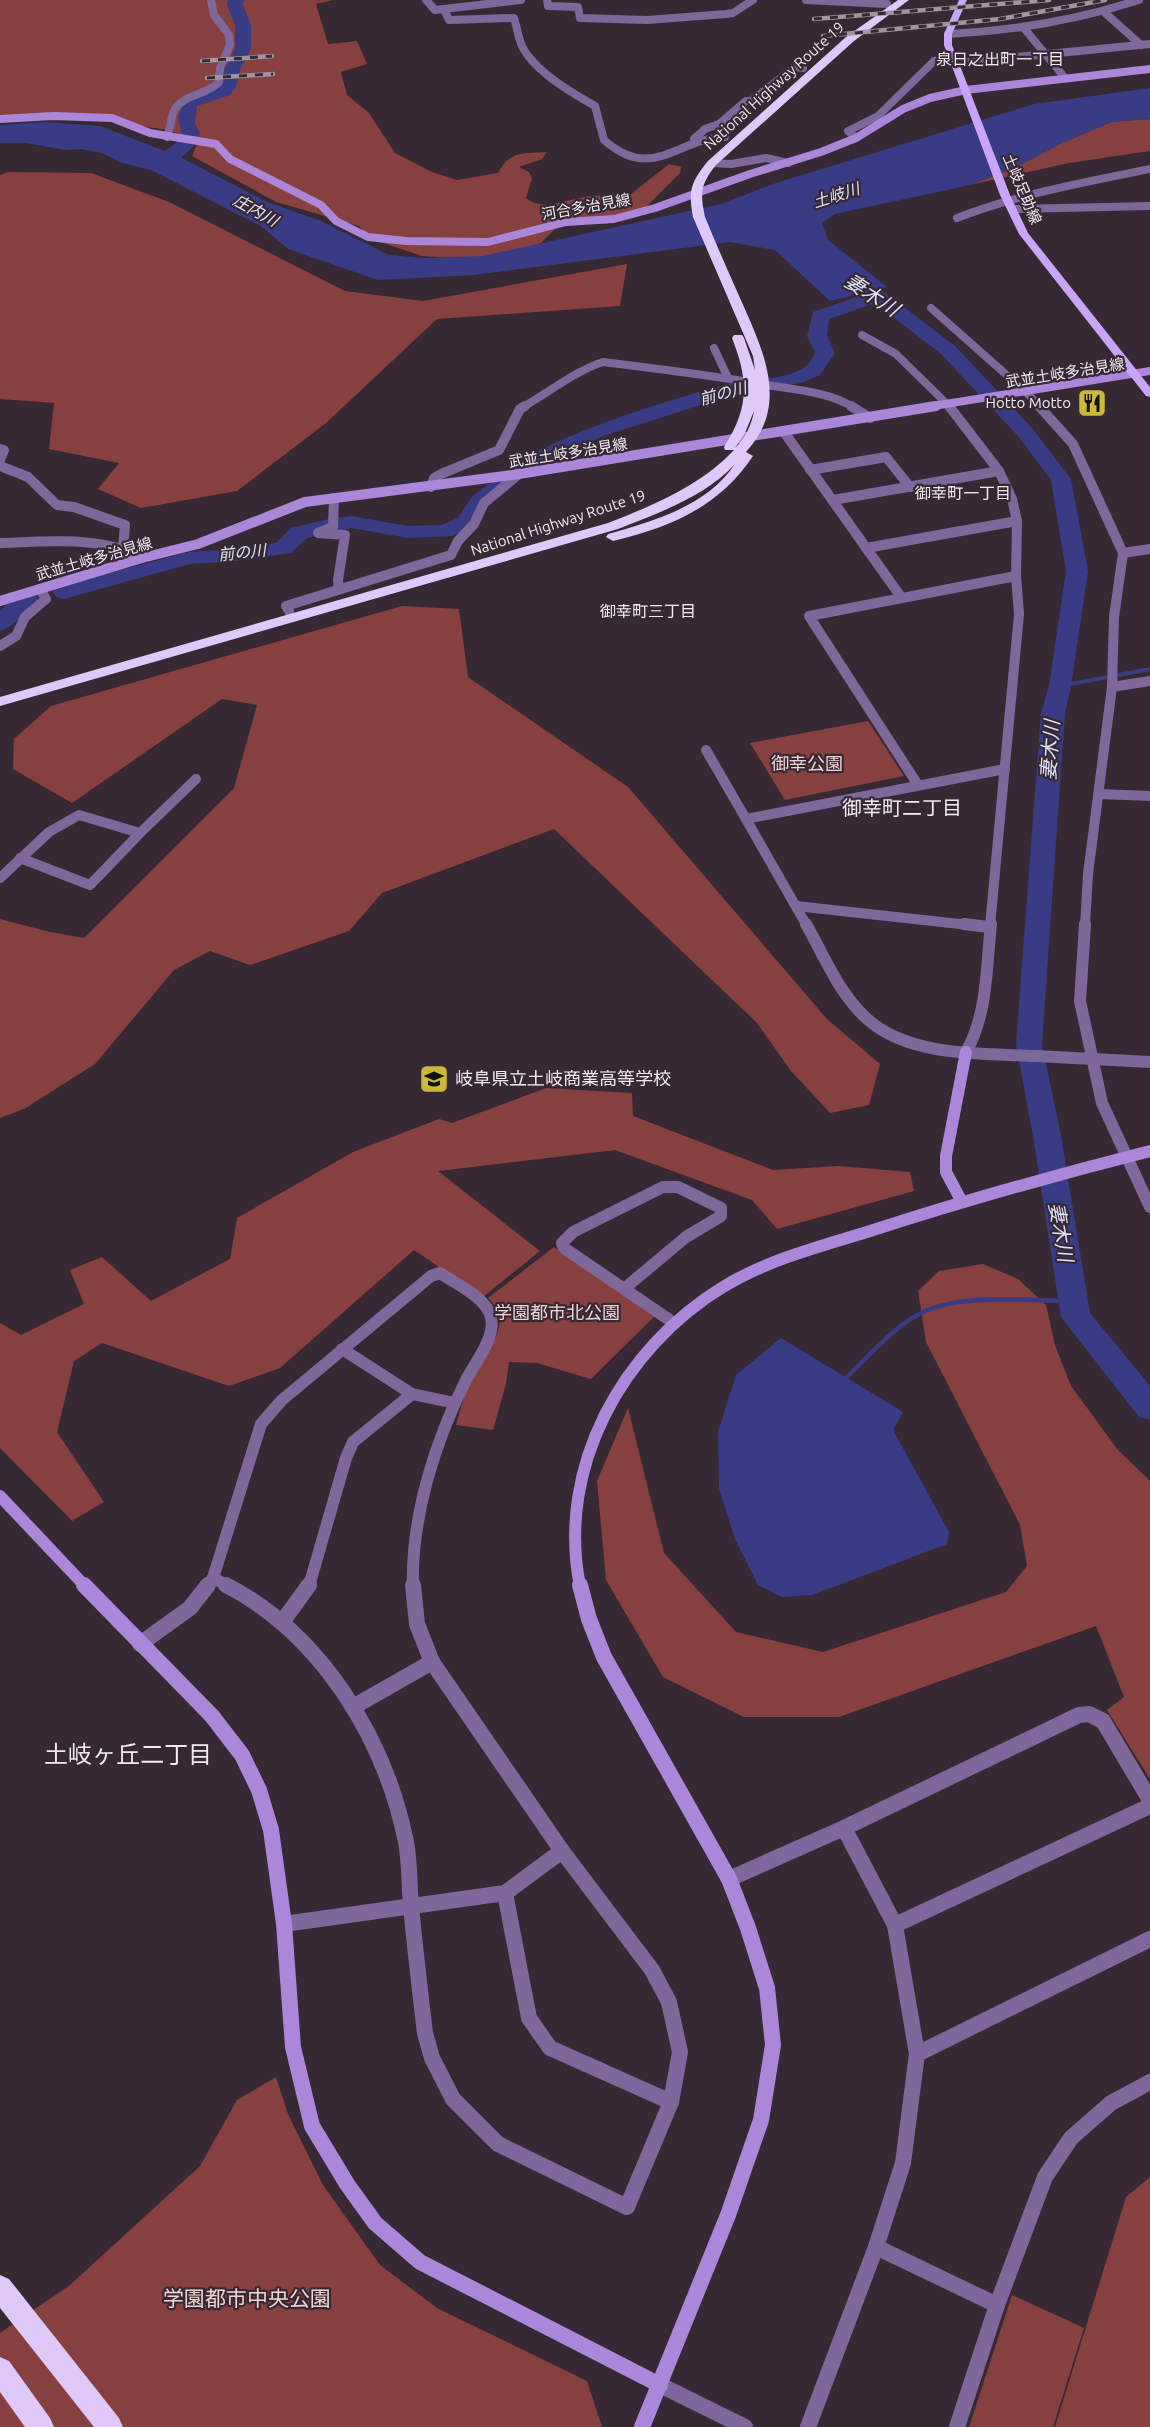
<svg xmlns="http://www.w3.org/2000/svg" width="1150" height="2427" font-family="Ubuntu,'Noto Sans JP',sans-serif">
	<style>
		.green { fill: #86403f }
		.water { fill: #3a3b85 }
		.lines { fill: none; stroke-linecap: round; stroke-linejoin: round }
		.stream-far1 { stroke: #3a3b85; stroke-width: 4 }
		.stream { stroke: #3a3b85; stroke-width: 4.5 }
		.river { fill: #3a3b85; fill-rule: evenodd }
		.street-far3 { stroke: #7e679a; stroke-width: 8 }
		.street-far2 { stroke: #7e679a; stroke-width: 10 }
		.street-far1 { stroke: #7e679a; stroke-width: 12 }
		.street { stroke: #7e679a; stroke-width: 16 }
		.secondary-far3 { stroke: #ac86d8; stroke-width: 8 }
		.secondary-far2 { stroke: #ac86d8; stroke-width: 10 }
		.secondary-far1 { stroke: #ac86d8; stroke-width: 12 }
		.secondary { stroke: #ac86d8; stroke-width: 16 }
		.primary { fill: #caa4f9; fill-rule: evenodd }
		.highway { fill: #dfc9fb; fill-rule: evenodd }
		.rail-casing { stroke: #a1969f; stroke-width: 4.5 }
		.rail { stroke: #362934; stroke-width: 3; stroke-dasharray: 8; stroke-linecap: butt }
		.labels { text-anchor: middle; stroke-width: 4.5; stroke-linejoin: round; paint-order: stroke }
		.far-street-label { font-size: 15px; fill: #f2e9f1; stroke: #362934 }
		.far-poi-label { font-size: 15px; fill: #f2e9f1; stroke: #362934; text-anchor: end }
		.far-neighbourhood-label { font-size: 16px; fill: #f2e9f1; stroke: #362934 }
		.far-water-label { font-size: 16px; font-style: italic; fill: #dfe2f8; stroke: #362934 }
		.park-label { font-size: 18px; fill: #efd4d2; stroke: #362934 }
		.poi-label { font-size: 18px; fill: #f2e9f1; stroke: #362934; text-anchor: start }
		.water-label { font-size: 20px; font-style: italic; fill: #dfe2f8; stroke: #362934 }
		.neighbourhood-label { font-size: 20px; fill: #f2e9f1; stroke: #362934 }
		.near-park-label { font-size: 21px; fill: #efd4d2; stroke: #362934 }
		.near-neighbourhood-label { font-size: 24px; fill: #f2e9f1; stroke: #362934 }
	</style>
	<rect width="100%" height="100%" fill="#362934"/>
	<!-- green -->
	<g class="green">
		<path d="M0,0h333l-17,4 12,40 29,-3 10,23 -26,8 6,23 22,18 26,40 37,19 25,8 41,-7c12,-23 25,-19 49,-21l-5,7 -23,8 10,5 3,6 -6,20 8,5 14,2 41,-9 42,-2 38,-30 12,3 -1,6 -37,37 -85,16 -28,28 -30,4h-47l-31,-2 -51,-17 -12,-13 -83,-24 -84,-46 7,-17 -32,-9 -93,-14 -74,5z"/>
		<polygon points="1150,119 1150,151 1069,163 970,185 1014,168 1060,144 1111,122"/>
		<polygon points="8,172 91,173 169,202 345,291 423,301 627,264 620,306 437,319 326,423 237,491 141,508 98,489 119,463 49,449 54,403 0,399 0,175"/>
		<polygon points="402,606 459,609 468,677 628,787 827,1019 880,1064 869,1105 830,1113 791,1071 757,1023 554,829 382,893 349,931 250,965 210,951 174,970 95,1064 24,1109 0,1118 0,919 50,932 84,938 234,788 257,705 222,699 72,803 13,769 14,739 51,706"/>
		<polygon points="868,721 904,776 785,800 750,743"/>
		<polygon points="546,1088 632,1093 633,1116 773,1170 839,1166 910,1172 914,1191 777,1229 752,1200 615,1150 438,1171 540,1251 483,1297 414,1250 280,1368 229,1386 102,1343 74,1361 57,1432 104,1502 72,1521 0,1448 0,1323 21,1335 84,1304 70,1270 102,1257 151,1301 230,1259 237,1218 353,1152 439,1119 452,1123"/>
		<path d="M554,1247l102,68 -65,64 -54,-16 -28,-1 -3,22 -13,46 -37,-5c5,-18 10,-37 18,-53 12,-23 42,-47 14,-74z"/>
		<polygon points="983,1264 1018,1279 1046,1305 1055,1345 1071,1386 1118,1450 1150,1481 1150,1779 1107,1710 1124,1697 1096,1626 839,1717 744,1717 663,1677 606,1580 597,1481 628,1408 664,1553 736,1632 823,1652 1006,1592 1027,1566 1020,1525 926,1342 918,1291 939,1271"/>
		<polygon points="276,2077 288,2114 323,2185 380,2265 437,2308 587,2381 602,2427 0,2427 0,2333 70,2285 200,2166 237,2100"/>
		<polygon points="1150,2177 1150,2427 1055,2427 1126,2197"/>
		<polygon points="1012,2295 1084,2328 1053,2427 969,2427"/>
	</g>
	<!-- water -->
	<g class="water">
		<polygon points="1150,88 1150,119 1111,122 1060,144 1014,168 970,185 835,214 822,223 828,240 887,287 830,301 775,250 730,242 474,275 378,280 288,249 261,226 151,170 122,163 102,153 81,149 65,150 26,143 0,143 0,125 43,122 100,126 180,157 267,202 321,221 389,255 424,258 483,256 721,204 776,183 1034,104"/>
		<polygon points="781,1338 903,1412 893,1430 949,1532 947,1544 812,1595 782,1597 758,1585 735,1539 719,1488 718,1432 736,1375"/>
	</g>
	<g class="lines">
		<!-- stream-far1 -->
		<polyline class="stream-far1" points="1060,686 1150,669"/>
		<!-- stream -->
		<path class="stream" d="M846,1378c24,-23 47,-51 77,-66 40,-19 106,-11 150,-11"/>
		<!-- river -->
		<g class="river">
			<path d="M228,0h16l-1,5 8,20v24l-11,21 -4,17 -6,8 -33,11 -2,17 5,11c-7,17 -27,35 -46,31l-3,-4c9,-11 25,-12 31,-27l-4,-15 6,-20 36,-13 4,-16 11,-21v-24l-8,-20z"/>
			<path d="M836,266l48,26 71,54 77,82 39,51 17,92 -17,115 -6,27 -23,331 19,92 29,177 60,73v34l-11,-3 -78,-100 -28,-181 -17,-92 25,-331 8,-27 17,-115 -15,-91 -33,-44 -77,-82 -66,-51 -46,16 -2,17 8,17 -15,22 -19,8 -66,11 -132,42 -45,21 -27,16 -7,2 -7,-2 -3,-4c19,-28 176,-76 215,-85 23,-6 55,-3 76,-17 4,-2 7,-9 10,-14l-8,-17 6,-24 49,-17 -33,-19 -2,-4 2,-4z"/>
			<polygon points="504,475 511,477 514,481 487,505 473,526 452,536 408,538 351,528 307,538 291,553 283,554 236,561 190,564 64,599 56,597 53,592 56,587 189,552 236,549 276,543 291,528 329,519 351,516 408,526 441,525 458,518 472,497 497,477"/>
			<path d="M30,595l8,2 3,5 -3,5c-16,4 -23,20 -38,24v-20l11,-11z"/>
		</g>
		<!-- street-far3 -->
		<g class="street-far3">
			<polyline points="426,0 435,10 444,9"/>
			<path d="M521,0l-77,9 5,11 65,-2c3,9 4,19 8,28 12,25 50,47 73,60l9,34c49,43 73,-2 121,-3"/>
			<polyline points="547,0 548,6 578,7 580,18 647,20 726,14 733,13 753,0"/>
			<polyline points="806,0 887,4"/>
			<polyline points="1103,11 1141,45"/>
			<polyline points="1023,27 1065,78"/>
			<path d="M948,34c65,-3 129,-14 191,-34"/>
			<polyline points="956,63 1150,44"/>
			<path d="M167,137c4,-9 3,-20 8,-28 10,-15 32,-14 44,-27l1,-14 10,-23 -1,-10 -15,-20 -3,-15"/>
			<polyline points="856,138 848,131 878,116 934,61 954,59"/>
			<polyline points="694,139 705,129 719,124 746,101 751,101 795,67 803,68"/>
			<polyline points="712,163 731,164 766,158 788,163"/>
			<polyline points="1012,209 1150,206"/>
			<path d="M957,218c62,-24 128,-36 193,-49"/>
			<polyline points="931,308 1027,393 1040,407"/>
			<polyline points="862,335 896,354 950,407"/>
			<polyline points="714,348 728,378"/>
			<path d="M523,407c23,-13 56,-38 80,-45 57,7 114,14 170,24 27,4 57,7 80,21"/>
		</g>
		<!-- street-far2 -->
		<g class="street-far2">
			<polyline points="851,406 870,418"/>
			<polyline points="949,406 999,471 1012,499 1017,521 1016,576 1019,614 990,926"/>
			<polyline points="1039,406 1073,444 1123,553 1114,617 1112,687 1088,874 1085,926"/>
			<polyline points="784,432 901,597"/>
			<polyline points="0,449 4,450 0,460"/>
			<polyline points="0,466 28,477 57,505 74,507 125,525 123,548"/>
			<polyline points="810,470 886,457 910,487"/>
			<polyline points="431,487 434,478 441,474 499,450 520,409 525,406"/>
			<polyline points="334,498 333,527 318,533 345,535 338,580 339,589"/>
			<polyline points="833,500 999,471"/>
			<path d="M0,543c45,-1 101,-8 142,15"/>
			<polyline points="866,548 1017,521"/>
			<polyline points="1123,553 1150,549"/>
			<polyline points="289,611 286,606 451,555 458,541 474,524 484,503 519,474"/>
			<polyline points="0,646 16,636 25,617 46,599 40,589"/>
			<polyline points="1112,687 1150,681"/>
			<polyline points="706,750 746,819"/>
			<polyline points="918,785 809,616 1016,576"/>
			<polyline points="1100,794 1150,796"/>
			<polyline points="20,858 90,885 140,833"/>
			<polyline points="0,878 49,832 79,815 140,833 196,779"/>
			<polyline points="796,906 978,926"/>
			<polyline points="807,926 746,819 1005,769"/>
		</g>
		<!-- street-far1 -->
		<g class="street-far1">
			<path d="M806,924c19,33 35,75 66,99 43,34 111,30 164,33 38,2 76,4 114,6"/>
			<polyline points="964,924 989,927"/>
			<polyline points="1085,924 1080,1001 1102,1103 1150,1207"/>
			<path d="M966,1052c22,-39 20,-84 25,-128"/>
			<polyline points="625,1288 686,1237 721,1216 721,1208 678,1187 663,1187 573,1232 562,1243 564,1248 674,1323"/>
			<polyline points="342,1349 412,1394 455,1403"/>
			<polyline points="213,1578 229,1586"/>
			<path d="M213,1578l48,-154 21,-24 149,-124 9,-3c16,11 46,24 51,44 5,20 -16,46 -25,63 -31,61 -55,138 -53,206"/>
			<polyline points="207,1586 213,1578"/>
			<polyline points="309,1586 346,1458 353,1442 412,1394"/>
		</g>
		<!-- street -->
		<g class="street">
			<path d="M226,1585c95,49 159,153 180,257 4,21 3,43 5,64 4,42 9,85 14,127l7,25 21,41 45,45 129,63 44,-105 9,-50 -11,-50 -17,-32 -90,-119 -130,-189 -15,-38 -4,-39"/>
			<polyline points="283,1621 309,1585"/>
			<polyline points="140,1644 190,1608 208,1585"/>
			<polyline points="353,1707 432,1662"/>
			<polyline points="729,1879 844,1828 1079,1715 1089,1714 1103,1721 1150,1800"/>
			<polyline points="505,1893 529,2018 550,2048 671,2102"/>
			<polyline points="284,1924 505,1893 562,1851"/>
			<polyline points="895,1925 1150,1806"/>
			<polyline points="917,2054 1150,1939"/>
			<polyline points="876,2247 997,2305"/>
			<polyline points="660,2385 745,2427"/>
			<polyline points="808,2427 876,2247 903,2163 917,2054 895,1925 844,1828"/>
			<polyline points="957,2427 997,2305 1045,2177 1071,2138 1111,2103 1150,2082"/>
		</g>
		<!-- secondary-far3 -->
		<g class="secondary-far3">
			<polyline points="0,119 53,116 112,118 150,133 216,144 230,159 321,205 336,221 368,237 406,241 488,242 566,222 614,219 655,208 750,174 821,152 856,138 903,109 930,98 966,90 1150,69"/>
			<polyline points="927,407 1150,371"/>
		</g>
		<!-- secondary-far2 -->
		<polyline class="secondary-far2" points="0,601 142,558 198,544 305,502 519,474 936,406"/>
		<!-- secondary-far1 -->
		<g class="secondary-far1">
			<polyline points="962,1202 946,1172 946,1156 966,1052"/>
			<polyline points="0,1496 85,1586"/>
			<path d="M580,1586c-24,-119 43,-238 143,-299 44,-27 95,-40 144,-55 93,-30 188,-57 283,-81"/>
		</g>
		<!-- secondary -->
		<g class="secondary">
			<polyline points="84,1585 212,1716 242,1755 259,1790 271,1830 284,1924 293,2047 312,2126 347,2184 375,2223 420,2262 660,2385"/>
			<polyline points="580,1585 589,1619 604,1657 729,1879 748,1928 767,1988 773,2045 761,2120 728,2215 642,2427"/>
		</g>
		<!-- primary -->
		<polygon class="primary" points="959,0 967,0 952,34 952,45 1010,195 1028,233 1150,387 1150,397 1146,396 1019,234 1000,195 944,45 944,34"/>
		<!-- highway -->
		<g class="highway">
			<path d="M898,0h11l-55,41 -138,124c-16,20 -16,28 -11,52 11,27 23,54 35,81 22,50 51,106 6,154l7,4c-34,51 -82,71 -140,85l-7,-4 2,-3c46,-13 99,-28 127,-70 -30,33 -77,49 -117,65l-618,177v-9l608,-174c46,-18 92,-37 126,-73h-9l-1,-3c25,-39 25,-66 8,-109l2,-3h8l2,3 11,32 -2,-14 -60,-139c-5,-27 -2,-35 15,-56l138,-124zM754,411c-2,13 -9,28 -19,37l10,-15z"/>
			<polygon points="0,2275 9,2279 119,2418 123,2427 94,2427 0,2308"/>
			<polygon points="0,2357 9,2361 50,2418 54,2427 25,2427 0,2392"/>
		</g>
		<!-- rail casing -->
		<g class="rail-casing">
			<g id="rail">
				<polyline points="814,19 1049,0"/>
				<polyline points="823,36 1000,19 1105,0"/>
				<polyline points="202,61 272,56"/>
				<polyline points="207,78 273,74"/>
			</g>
		</g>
		<!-- rail -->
		<use href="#rail" class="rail"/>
	</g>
	<!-- icons -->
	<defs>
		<g id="restaurant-square" transform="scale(1.5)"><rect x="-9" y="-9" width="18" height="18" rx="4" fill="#ceb837" stroke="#362934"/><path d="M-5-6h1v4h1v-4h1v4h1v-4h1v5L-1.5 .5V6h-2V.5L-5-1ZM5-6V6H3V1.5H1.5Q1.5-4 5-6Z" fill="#111"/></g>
		<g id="school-square" transform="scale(1.5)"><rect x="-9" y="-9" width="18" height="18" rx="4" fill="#ceb837" stroke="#362934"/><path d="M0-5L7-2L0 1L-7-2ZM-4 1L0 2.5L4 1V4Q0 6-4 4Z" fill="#111"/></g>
	</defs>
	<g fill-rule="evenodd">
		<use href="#restaurant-square" x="1092" y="403"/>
		<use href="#school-square" x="434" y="1079"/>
	</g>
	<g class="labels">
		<!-- far-street labels -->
		<g class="far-street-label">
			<text transform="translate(774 86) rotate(-42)" y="5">National Highway Route 19</text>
			<text transform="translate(1022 189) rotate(67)" y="5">土岐足助線</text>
			<text transform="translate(586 207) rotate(-10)" y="5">河合多治見線</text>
			<text transform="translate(1065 373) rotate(-9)" y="5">武並土岐多治見線</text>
			<text transform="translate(568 453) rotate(-9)" y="5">武並土岐多治見線</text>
			<text transform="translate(558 523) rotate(-18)" y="5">National Highway Route 19</text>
			<text transform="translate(94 559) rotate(-16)" y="5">武並土岐多治見線</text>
		</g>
		<!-- far-poi labels -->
		<g class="far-poi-label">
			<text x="1071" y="408">Hotto Motto</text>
		</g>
		<!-- far-neighbourhood labels -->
		<g class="far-neighbourhood-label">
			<text x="1000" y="65">泉日之出町一丁目</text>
			<text x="963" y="499">御幸町一丁目</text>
			<text x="648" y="617">御幸町三丁目</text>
		</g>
		<!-- far-water labels -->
		<g class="far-water-label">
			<text transform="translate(836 195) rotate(-18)" y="6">土岐川</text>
			<text transform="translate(256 210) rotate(29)" y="6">庄内川</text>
			<text transform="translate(723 393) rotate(-15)" y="6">前の川</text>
			<text transform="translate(242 552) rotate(-6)" y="6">前の川</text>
		</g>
		<!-- park labels -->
		<g class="park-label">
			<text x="807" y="770">御幸公園</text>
			<text x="557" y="1319">学園都市北公園</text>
		</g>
		<!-- poi labels -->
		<g class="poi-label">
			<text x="455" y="1085">岐阜県立土岐商業高等学校</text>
		</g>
		<!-- water labels -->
		<g class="water-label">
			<text transform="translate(872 295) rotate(33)" y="7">妻木川</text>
			<text transform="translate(1050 750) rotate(-86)" y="7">妻木川</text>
			<text transform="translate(1061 1232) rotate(80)" y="7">妻木川</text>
		</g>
		<!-- neighbourhood labels -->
		<g class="neighbourhood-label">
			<text x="902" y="815">御幸町二丁目</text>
		</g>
		<!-- near-park labels -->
		<g class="near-park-label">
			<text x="247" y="2306">学園都市中央公園</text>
		</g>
		<!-- near-neighbourhood labels -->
		<g class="near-neighbourhood-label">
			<text x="128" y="1763">土岐ヶ丘二丁目</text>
		</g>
	</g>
</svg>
